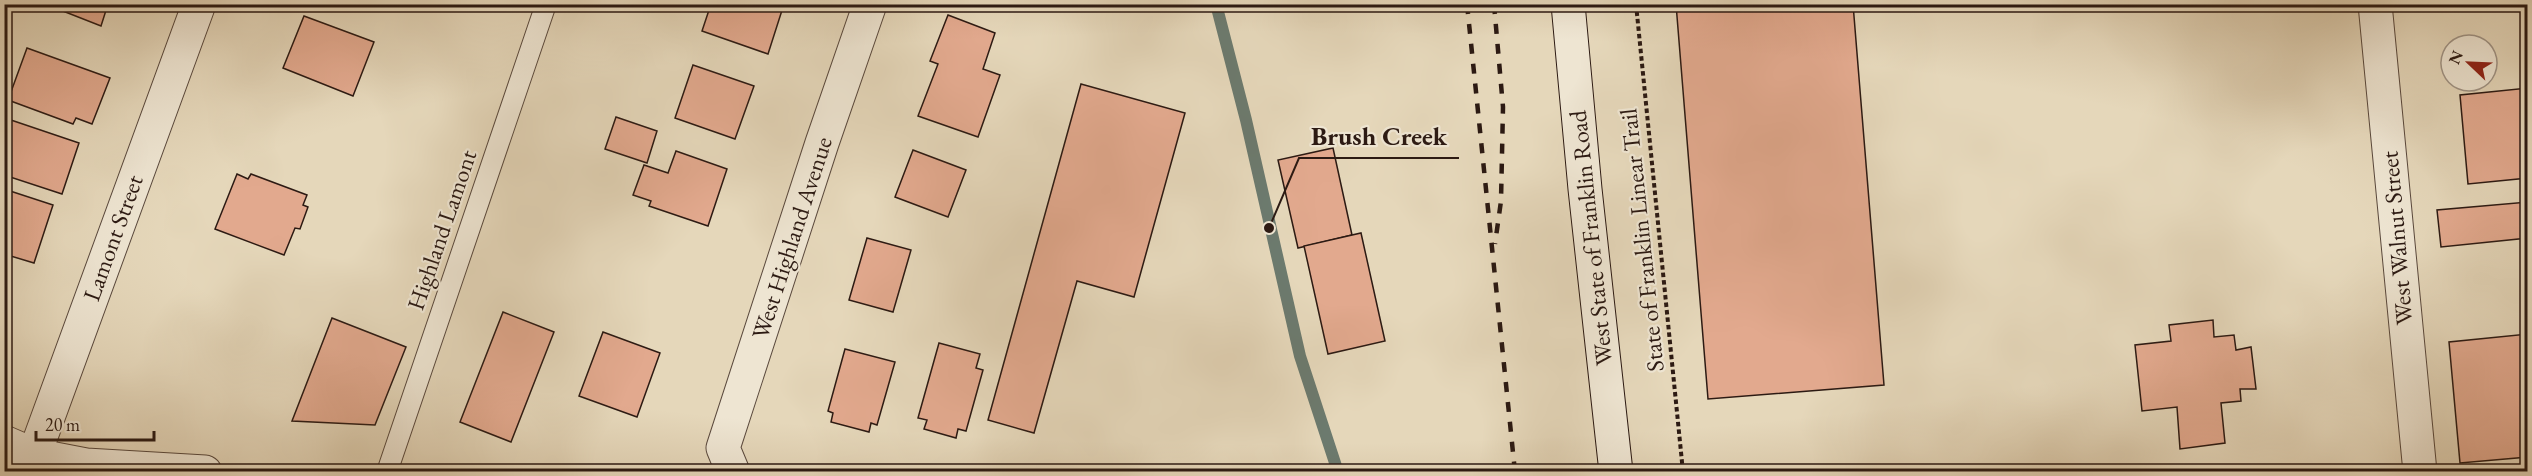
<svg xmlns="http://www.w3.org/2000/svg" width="2532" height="476" font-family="'EB Garamond',serif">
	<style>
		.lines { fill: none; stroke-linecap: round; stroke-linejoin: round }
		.stream { stroke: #6c7a6e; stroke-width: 12 }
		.building { fill: #e2a98e; stroke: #2c1a13; stroke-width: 1.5 }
		.lane-casing { stroke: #5a493d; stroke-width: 22 }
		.street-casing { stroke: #5a493d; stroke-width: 35 }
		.secondary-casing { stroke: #2c1a13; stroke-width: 35 }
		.path { stroke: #2c1a13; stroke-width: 4; stroke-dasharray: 4.5 3; stroke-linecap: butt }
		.lane { stroke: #eee5d2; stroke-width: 20 }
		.street { stroke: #eee5d2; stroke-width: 33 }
		.secondary { stroke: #eee5d2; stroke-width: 33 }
		.rail { stroke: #2c1a13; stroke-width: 4.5; stroke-dasharray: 10 10; stroke-linecap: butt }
		.labels { text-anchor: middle; stroke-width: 4.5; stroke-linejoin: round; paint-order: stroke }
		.street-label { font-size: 24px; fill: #2c1a13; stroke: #eee5d2 }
		.leader { fill: none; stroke: #2c1a13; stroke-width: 2 }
		.callout-dot { fill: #2c1a13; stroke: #eee5d2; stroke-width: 2 }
		.callout-label { font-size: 26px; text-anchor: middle; font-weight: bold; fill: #2c1a13; stroke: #eee5d2; stroke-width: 4.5; stroke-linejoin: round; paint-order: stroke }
	</style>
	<rect width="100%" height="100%" fill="#e5d7ba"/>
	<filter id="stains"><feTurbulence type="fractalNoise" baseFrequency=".00333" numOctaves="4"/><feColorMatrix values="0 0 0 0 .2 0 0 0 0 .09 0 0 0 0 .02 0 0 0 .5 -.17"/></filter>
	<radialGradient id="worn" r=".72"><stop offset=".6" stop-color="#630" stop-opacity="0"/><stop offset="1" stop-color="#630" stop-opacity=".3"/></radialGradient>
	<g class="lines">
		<!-- stream -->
		<polyline class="stream" points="1216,4 1246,120 1300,356 1338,472"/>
	</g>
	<!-- building -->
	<g class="building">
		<polygon points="45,4 108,4 101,26"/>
		<polygon points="711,4 784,4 768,54 702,31"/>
		<polygon points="1676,4 1853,4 1884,385 1708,399"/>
		<polygon points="948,15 995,33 983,69 1000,75 978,137 918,116 938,64 930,61"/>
		<polygon points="304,16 374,42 353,96 283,68"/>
		<polygon points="27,48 110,78 92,124 76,118 73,124 8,100"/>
		<polygon points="693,65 754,86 735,139 675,118"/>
		<polygon points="1081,84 1185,113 1134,297 1077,281 1034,433 988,420"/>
		<polygon points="2528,88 2528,178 2468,184 2460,95"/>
		<polygon points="616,117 657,131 647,163 605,149"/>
		<polygon points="5,118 79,143 62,194 4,175"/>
		<polygon points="1333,148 1352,235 1298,248 1278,160"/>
		<polygon points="913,150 966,170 948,217 895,197"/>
		<polygon points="676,151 727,169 708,226 649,206 651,201 633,195 644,165 668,173"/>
		<polygon points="237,174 248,179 251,174 307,195 303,205 308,207 300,229 295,228 284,255 215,229"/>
		<polygon points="4,189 53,205 34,263 4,254"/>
		<polygon points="2528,202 2528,238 2441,247 2437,210"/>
		<polygon points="1361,233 1385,341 1328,354 1304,246"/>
		<polygon points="867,238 911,250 893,312 849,300"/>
		<polygon points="503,312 554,332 511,442 460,422"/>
		<polygon points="332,318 406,347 375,425 292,421"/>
		<polygon points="2213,320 2214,337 2234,335 2236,350 2251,347 2256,389 2240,389 2241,401 2221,403 2225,443 2180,449 2177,407 2142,411 2135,345 2171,341 2169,325"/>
		<polygon points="603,332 660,353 637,417 579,396"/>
		<polygon points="2528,334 2528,457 2460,463 2449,342"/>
		<polygon points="939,343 980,354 976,368 983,370 966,431 958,429 956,438 924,429 927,420 918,418"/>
		<polygon points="845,349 895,362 877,425 871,423 869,432 831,422 833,413 828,411"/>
	</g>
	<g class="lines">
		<!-- lane casing -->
		<g class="lane-casing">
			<polyline id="lane" points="387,472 546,4"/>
		</g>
		<!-- street casing -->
		<g class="street-casing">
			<g id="street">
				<polyline points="2375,4 2420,472"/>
				<polyline points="4,442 34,455 86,465 205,472"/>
				<polyline points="28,472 199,4"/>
				<polyline points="733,472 723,448 822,143 870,4"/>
			</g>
		</g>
		<!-- secondary casing -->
		<g class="secondary-casing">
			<polyline id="secondary" points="1568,4 1585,189 1616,472"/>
		</g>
		<!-- path -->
		<polyline class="path" points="1636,4 1683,472"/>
		<!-- lane -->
		<use href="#lane" class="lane"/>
		<!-- street -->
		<use href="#street" class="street"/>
		<!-- secondary -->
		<use href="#secondary" class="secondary"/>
		<!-- rail -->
		<g class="rail">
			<polyline points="1467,4 1515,472"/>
			<polyline points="1494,4 1503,107 1501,201 1495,244"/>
		</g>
	</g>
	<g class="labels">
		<!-- street labels -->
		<g class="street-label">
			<text transform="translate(442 230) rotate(-71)" y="8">Highland Lamont</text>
			<text transform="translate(113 238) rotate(-70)" y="8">Lamont Street</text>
			<text transform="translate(792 238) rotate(-72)" y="8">West Highland Avenue</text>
			<text transform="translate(1591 238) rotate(-96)" y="8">West State of Franklin Road</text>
			<text transform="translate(2397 238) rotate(-95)" y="8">West Walnut Street</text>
			<text transform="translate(1642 240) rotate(-96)" y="8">State of Franklin Linear Trail</text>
		</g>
	</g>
	<!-- callouts -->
	<path class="leader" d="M1269 228L1299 158H1459"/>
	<circle class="callout-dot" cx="1269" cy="228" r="6"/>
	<g class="callout-label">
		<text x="1379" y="145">Brush Creek</text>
	</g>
	<!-- margin -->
	<rect width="2532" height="476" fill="none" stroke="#e5d7ba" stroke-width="24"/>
	<rect x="6" y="6" width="2520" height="464" fill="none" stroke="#2c1a13" stroke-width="3"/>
	<rect x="12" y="12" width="2508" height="452" fill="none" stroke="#2c1a13" stroke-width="1.5"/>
	<!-- north arrow -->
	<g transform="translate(2469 63) rotate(293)"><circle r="28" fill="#eee5d2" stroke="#a09486" stroke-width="1.5"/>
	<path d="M0-4.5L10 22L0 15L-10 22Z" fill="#8f2418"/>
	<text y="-9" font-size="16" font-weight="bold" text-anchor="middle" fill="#2c1a13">N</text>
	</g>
	<!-- scale -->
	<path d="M36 431v9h118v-9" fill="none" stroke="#2c1a13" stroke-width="3"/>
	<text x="45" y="431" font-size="18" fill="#2c1a13" stroke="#eee5d2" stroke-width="4.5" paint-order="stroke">20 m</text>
	<rect width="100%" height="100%" filter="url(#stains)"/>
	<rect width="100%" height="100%" fill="url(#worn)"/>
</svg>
